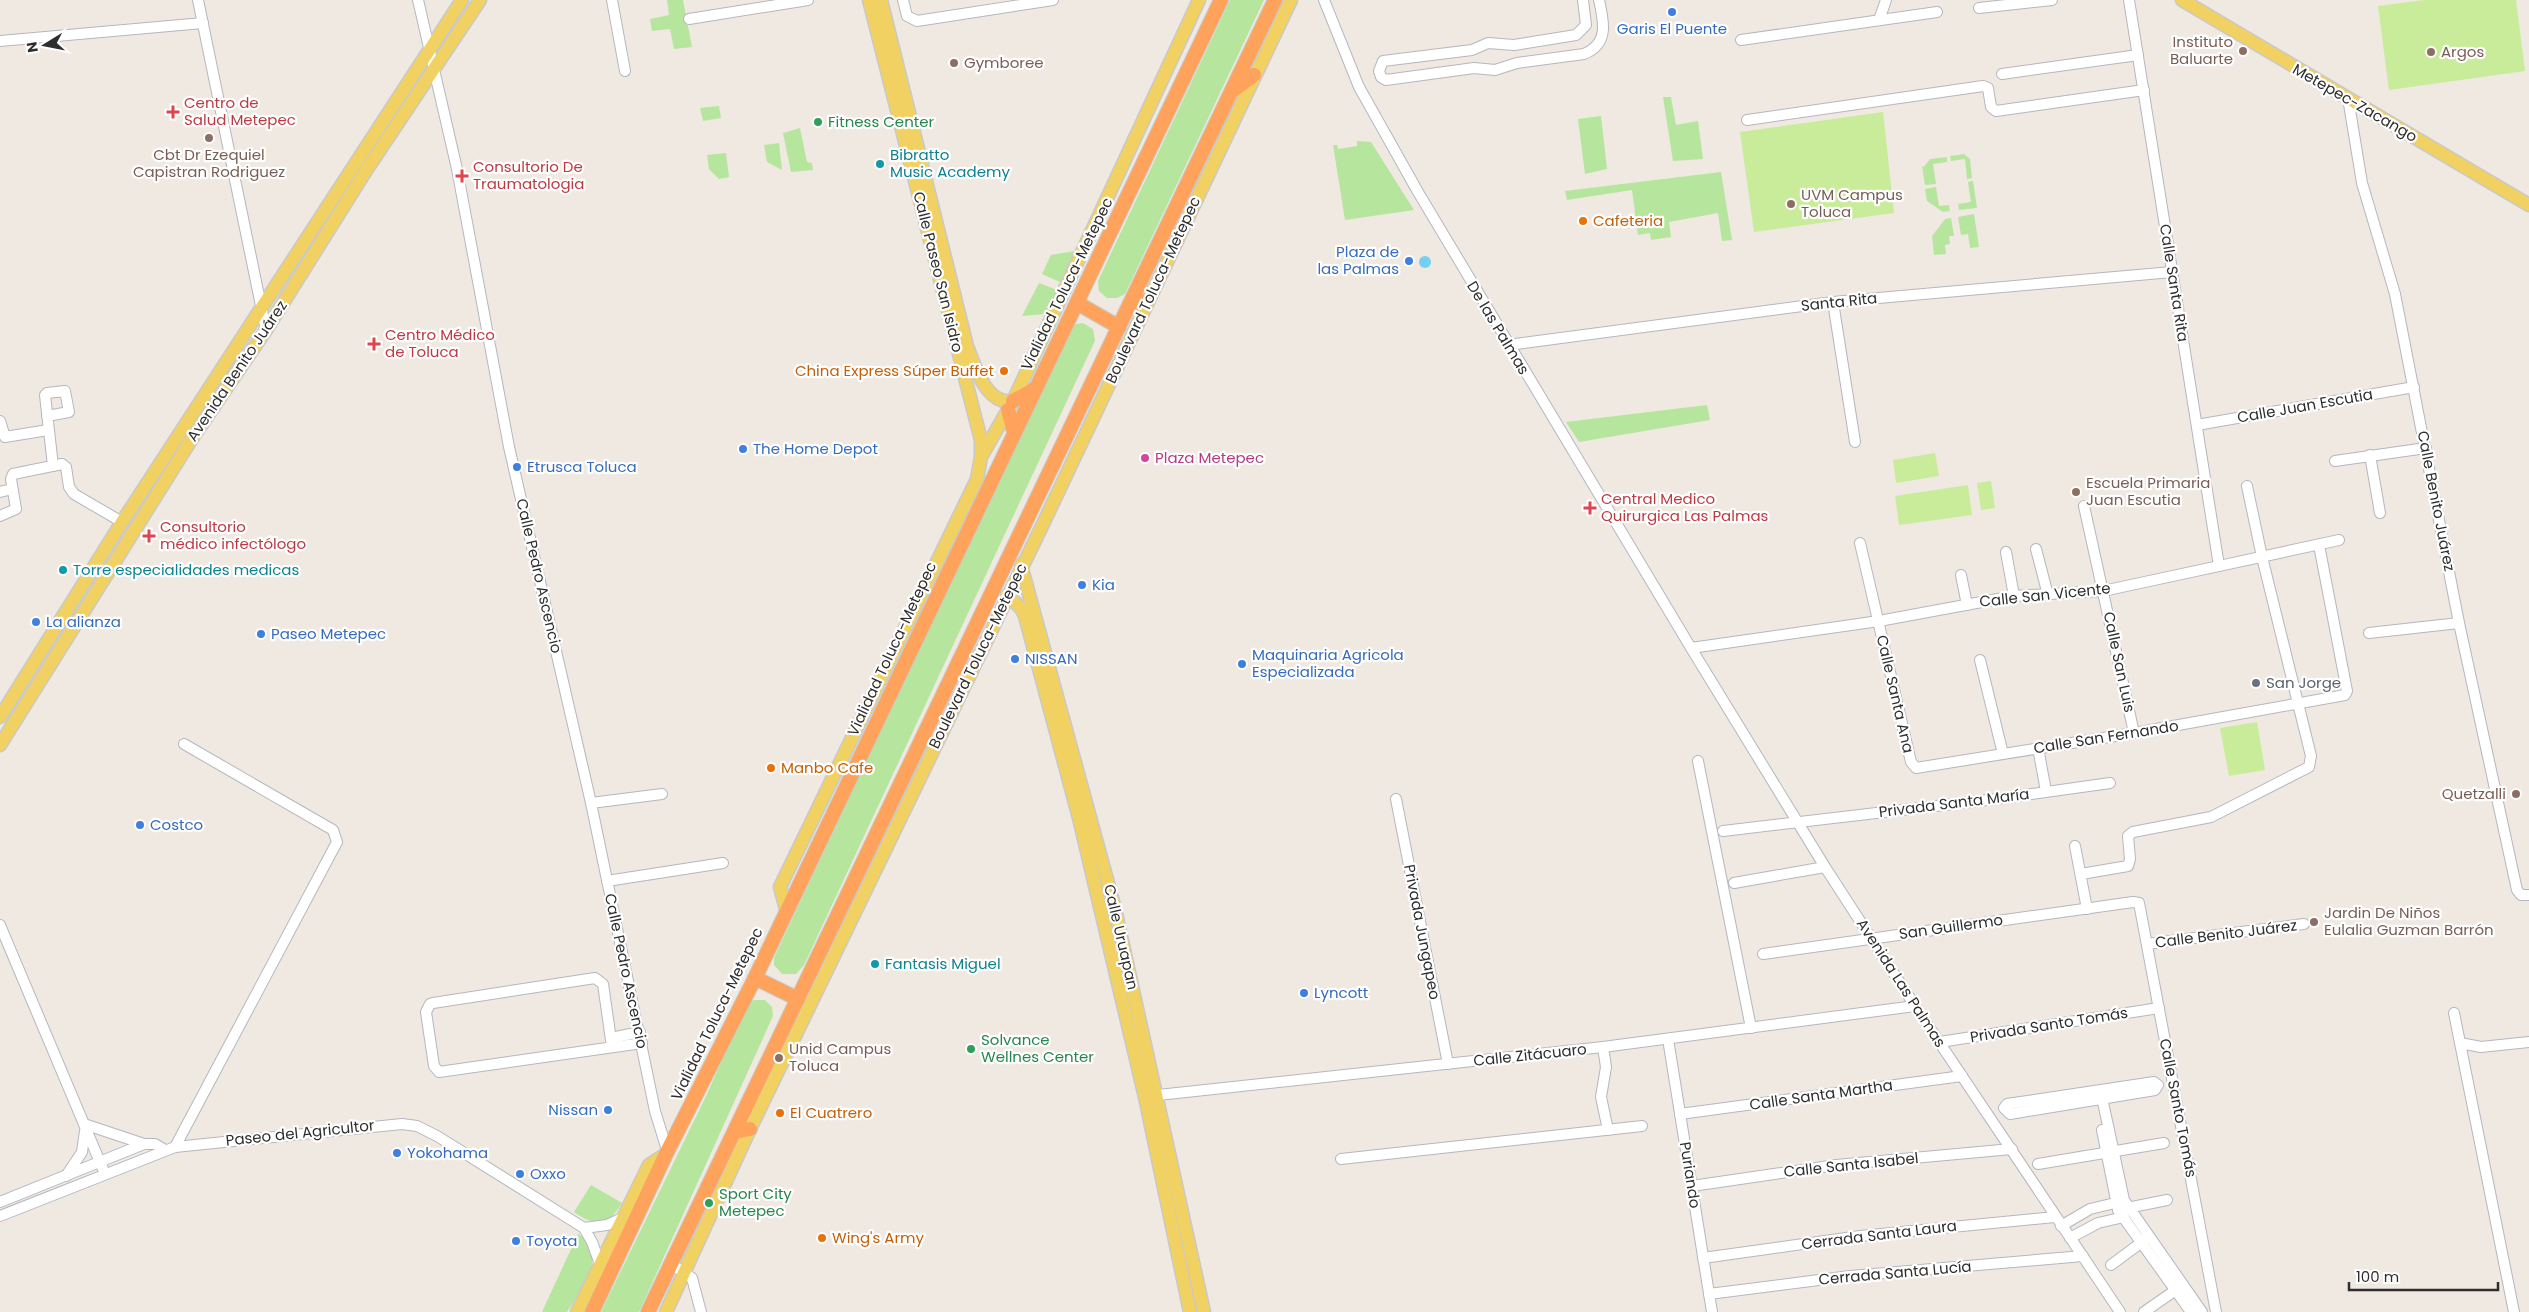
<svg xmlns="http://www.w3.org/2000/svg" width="2529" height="1312" font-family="Poppins,sans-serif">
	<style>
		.green { fill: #b6e59e }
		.pitch { fill: #c9ec9a }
		.water { fill: #75cff0 }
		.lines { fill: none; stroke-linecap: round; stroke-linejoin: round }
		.minor-casing { stroke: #b4b7c1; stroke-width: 12 }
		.major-casing { stroke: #c9c9c9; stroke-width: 15 }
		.highway-casing { stroke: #c9c9c9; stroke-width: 16 }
		.minor { stroke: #fff; stroke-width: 10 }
		.major { stroke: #f2d163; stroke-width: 12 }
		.highway { stroke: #ffa35c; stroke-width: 14 }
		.shop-dot { fill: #3f7fe0; stroke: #fff; stroke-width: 2 }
		.education-dot { fill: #8d6e63; stroke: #fff; stroke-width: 2 }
		.health-dot { fill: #e0444e; stroke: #fff; stroke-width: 2 }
		.leisure-dot { fill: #2e9e5b; stroke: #fff; stroke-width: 2 }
		.culture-dot { fill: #0f9aa8; stroke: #fff; stroke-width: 2 }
		.food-dot { fill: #e8710a; stroke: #fff; stroke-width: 2 }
		.hotel-dot { fill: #d1479c; stroke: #fff; stroke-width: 2 }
		.worship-dot { fill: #6b7280; stroke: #fff; stroke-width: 2 }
		.labels { text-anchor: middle; stroke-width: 4.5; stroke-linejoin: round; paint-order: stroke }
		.shop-label { font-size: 15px; fill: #366cbe; stroke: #fff; text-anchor: start }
		.education-label { font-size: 15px; fill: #785e54; stroke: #fff; text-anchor: start }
		.health-label { font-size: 15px; fill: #be3a42; stroke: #fff; text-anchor: start }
		.street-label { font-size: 15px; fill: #2e2e2e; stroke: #fff }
		.leisure-label { font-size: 15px; fill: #27864d; stroke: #fff; text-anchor: start }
		.culture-label { font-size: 15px; fill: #0d838f; stroke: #fff; text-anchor: start }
		.food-label { font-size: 15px; fill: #c56008; stroke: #fff; text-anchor: start }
		.hotel-label { font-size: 15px; fill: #b23c85; stroke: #fff; text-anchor: start }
		.worship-label { font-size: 15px; fill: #5b616d; stroke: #fff; text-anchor: start }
	</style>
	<rect width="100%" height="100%" fill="#efe9e1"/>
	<!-- green -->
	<g class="green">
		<polygon points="667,0 683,0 692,47 674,49 670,29 652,31 650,19 669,15"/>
		<polygon points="1230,0 1264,0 1125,294 1117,298 1107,298 1099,291 1098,281"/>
		<polygon points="1663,97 1671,97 1676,125 1698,121 1703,159 1673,161"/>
		<polygon points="719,106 721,118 703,121 700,108"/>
		<polygon points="1601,116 1607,169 1585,174 1578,119"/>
		<polygon points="800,128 807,162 812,163 813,170 791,172 783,133"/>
		<polygon points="1357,141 1371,142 1414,210 1345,220 1333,145 1337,145 1338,149 1357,146"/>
		<polygon points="779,143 782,170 767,162 764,145"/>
		<polygon points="726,153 729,177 719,179 709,169 707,155"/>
		<polygon points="1964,154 1970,159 1972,178 1967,179 1965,159 1951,161 1950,156"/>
		<polygon points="1947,157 1947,162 1933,164 1936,184 1925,185 1922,166 1924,167 1930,159"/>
		<polygon points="1721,172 1732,240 1722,241 1718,213 1669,222 1671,237 1651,240 1650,233 1638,235 1632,190 1567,200 1565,191"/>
		<polygon points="1973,181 1977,208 1959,210 1958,204 1971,202 1968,182"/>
		<polygon points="1936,187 1939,206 1949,205 1950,211 1943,212 1927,201 1925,189"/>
		<polygon points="1974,214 1979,247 1970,248 1968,234 1961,235 1958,217"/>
		<polygon points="1951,218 1954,236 1949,236 1950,244 1945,245 1946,254 1934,255 1932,236 1945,219"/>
		<polygon points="1075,251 1060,282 1042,274 1051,255"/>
		<polygon points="1039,283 1057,290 1045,314 1022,316"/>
		<polygon points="1083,323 1093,329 1095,340 1093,345 804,965 796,974 782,974 774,965 774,958 1067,333 1076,324"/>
		<polygon points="1707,405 1710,420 1579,442 1566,422"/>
		<polygon points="754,1000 765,1000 772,1007 773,1016 639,1312 601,1312 707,1094 746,1005"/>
		<path d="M591,1185l31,18c-14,23 -27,24 -48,9z"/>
		<path d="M578,1234c32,20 3,56 -11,78h-25z"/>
	</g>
	<!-- pitch -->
	<g class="pitch">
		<polygon points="2424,0 2516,0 2525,71 2389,90 2378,6"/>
		<polygon points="1883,112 1894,213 1754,232 1740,132"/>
		<polygon points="1935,453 1939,476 1896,483 1893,460"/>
		<polygon points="1991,481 1995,508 1981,510 1977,483"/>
		<polygon points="1968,485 1972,515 1899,525 1895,496"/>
		<polygon points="2257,722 2265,770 2229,776 2220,728"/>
	</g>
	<!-- water -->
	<circle class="water" cx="1425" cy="262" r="6"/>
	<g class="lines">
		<!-- minor casing -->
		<g class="minor-casing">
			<g id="minor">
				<polyline points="198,0 266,330"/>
				<polyline points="418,0 457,169 509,447 591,803 655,1111 667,1150"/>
				<polyline points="612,0 625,71"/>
				<polyline points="903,0 907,16 917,21 1053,0"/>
				<polyline points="1324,0 1359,87 1418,192 1691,648 1825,867 1915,1006 2120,1312"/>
				<path d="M1583,0l3,25 -10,10 -62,10 -26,-2 -16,7 -89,11 -4,10 2,6 5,3 88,-12 21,2 22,-7 67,-9c25,-10 20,-32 15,-54"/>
				<polyline points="2129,0 2219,566"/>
				<polyline points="1979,8 2052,0"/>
				<polyline points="689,19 808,0"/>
				<polyline points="1879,20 1886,0"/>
				<polyline points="1741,40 1937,12"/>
				<polyline points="0,41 203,23"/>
				<polyline points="2002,74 2138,55"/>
				<polyline points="2348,98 2362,183 2395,294 2459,623 2517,890 2521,895 2529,895"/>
				<polyline points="1747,120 1983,86 1988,88 1991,107 1996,111 2144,90"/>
				<polyline points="1833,302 1855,442"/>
				<polyline points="1508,345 1833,302 2172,272"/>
				<polyline points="47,416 69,412 65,391 47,393 45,395 53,466"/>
				<polyline points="0,421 5,437 48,430"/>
				<polyline points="2197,425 2414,387"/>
				<polyline points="2370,455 2380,513"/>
				<polyline points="2335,461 2426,448"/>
				<polyline points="0,492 12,489"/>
				<polyline points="2084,506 2134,733"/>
				<polyline points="0,516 16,509 11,479 13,474 62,464 66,467 69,487 74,494 122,522"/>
				<polyline points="1860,543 1911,762 1916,768 2134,733 2345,695 2347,691 2319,545"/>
				<polyline points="2036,549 2048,595"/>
				<polyline points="2006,552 2014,596"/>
				<polyline points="1961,575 1967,605"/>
				<polyline points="2369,633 2459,623"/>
				<polyline points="1691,648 1879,621 2014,596 2103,591 2339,540"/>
				<polyline points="1980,660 2003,754"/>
				<polyline points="2038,748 2046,791"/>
				<polyline points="1698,761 1751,1028"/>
				<polyline points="1396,799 1448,1064"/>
				<polyline points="591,803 662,794"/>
				<polyline points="1723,831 1996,799 2110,783"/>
				<polyline points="2075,846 2087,909"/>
				<polyline points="2081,874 2128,866 2130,859 2128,836 2133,832 2211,817 2309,767 2311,756 2262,557 2247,486"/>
				<polyline points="607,881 723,863"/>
				<polyline points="1734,883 1825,867"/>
				<polyline points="0,925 105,1174"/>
				<polyline points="2147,944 2304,924"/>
				<polyline points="1763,954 2133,902 2139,903 2216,1312"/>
				<polyline points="2454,1013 2514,1312"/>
				<polyline points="611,1038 640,1032"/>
				<polyline points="1668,1039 1712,1312"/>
				<polyline points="1940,1042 2159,1008"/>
				<polyline points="2460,1043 2481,1047 2529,1042"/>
				<polyline points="612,1047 603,984 595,978 433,1003 430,1004 426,1012 434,1066 439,1072 642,1043"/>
				<polyline points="1603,1047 1606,1067 1601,1097 1608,1130"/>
				<polygon points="2154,1082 2158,1085 2155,1090 2010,1114 2004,1108 2007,1104"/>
				<polyline points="2101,1093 2124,1200 2202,1312"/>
				<polyline points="1149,1096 1603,1047 1915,1006"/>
				<polyline points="1680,1114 1962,1076"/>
				<polyline points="84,1124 144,1144"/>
				<polyline points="2102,1130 2118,1210 2191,1312"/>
				<polyline points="175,1147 337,842 333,830 184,744"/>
				<polyline points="1341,1159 1642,1126"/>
				<polyline points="2038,1164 2164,1143"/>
				<polyline points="66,1176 82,1152 85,1131"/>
				<polyline points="1692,1186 1836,1165 2012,1149"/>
				<polyline points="0,1202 144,1144 155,1144 165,1150"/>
				<polyline points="2122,1209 2167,1200"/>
				<polyline points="0,1216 175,1147 402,1124 417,1126 437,1136 584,1228 592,1242 600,1264"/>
				<polyline points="2061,1226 2090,1209 2115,1203"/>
				<polyline points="584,1228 607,1225 622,1218"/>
				<polyline points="2070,1238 2098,1223 2124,1217"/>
				<polyline points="1703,1258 1860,1236 2055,1217"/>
				<polyline points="671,1264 692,1278 701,1312"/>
				<polyline points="2111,1265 2146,1239"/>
				<polyline points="1709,1294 1850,1276 2083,1256"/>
				<polyline points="2144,1312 2180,1287"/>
			</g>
		</g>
		<!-- major casing -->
		<g class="major-casing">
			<g id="major">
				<polyline points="869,0 973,409 981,440 981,456"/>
				<path d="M881,0l86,346c7,18 19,60 46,55"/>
				<polyline points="2182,0 2529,205"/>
				<polyline points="1021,565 1115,909 1204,1312"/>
				<polyline points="1007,595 1021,608 1025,616 1079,818 1145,1097 1190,1312"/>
				<polyline points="0,717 122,522 462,0"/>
				<polyline points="0,745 191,440 266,330 367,169 480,0"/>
				<polyline points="786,909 780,887 977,479 981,457 1013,401 1199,0"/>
				<polyline points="577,1312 649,1165 666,1154"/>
				<polyline points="666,1312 750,1129 1043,524 1291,0"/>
			</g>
		</g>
		<!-- highway casing -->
		<g class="highway-casing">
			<g id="highway">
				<polyline points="1234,90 1254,75"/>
				<polyline points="1077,303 1119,327"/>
				<polyline points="1131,303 1147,301"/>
				<polyline points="1013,401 1035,389"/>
				<polyline points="1008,410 1014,432"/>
				<polyline points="755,978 798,999"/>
				<polyline points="735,1132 750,1129"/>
				<polyline points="592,1312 666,1154 755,978 1221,0"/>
				<polyline points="648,1312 1275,0"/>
			</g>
		</g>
		<!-- minor -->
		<use href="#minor" class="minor"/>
		<!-- major -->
		<use href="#major" class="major"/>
		<!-- highway -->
		<use href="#highway" class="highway"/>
	</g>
	<!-- markers -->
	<g class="shop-dot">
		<circle cx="1672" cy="12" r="5"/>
		<circle cx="1409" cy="261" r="5"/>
		<circle cx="743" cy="449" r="5"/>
		<circle cx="517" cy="467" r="5"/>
		<circle cx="1082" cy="585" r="5"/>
		<circle cx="36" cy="622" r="5"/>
		<circle cx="261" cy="634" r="5"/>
		<circle cx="1015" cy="659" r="5"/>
		<circle cx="1242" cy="664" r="5"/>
		<circle cx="140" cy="825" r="5"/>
		<circle cx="1304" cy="993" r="5"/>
		<circle cx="608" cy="1110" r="5"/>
		<circle cx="397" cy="1153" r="5"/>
		<circle cx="520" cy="1174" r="5"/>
		<circle cx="516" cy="1241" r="5"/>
	</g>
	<g class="education-dot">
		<circle cx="2243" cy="51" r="5"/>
		<circle cx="2431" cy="52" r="5"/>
		<circle cx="954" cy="63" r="5"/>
		<circle cx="209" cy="138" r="5"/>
		<circle cx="1791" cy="204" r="5"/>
		<circle cx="2076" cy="492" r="5"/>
		<circle cx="2516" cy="794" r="5"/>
		<circle cx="2314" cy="922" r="5"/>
		<circle cx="779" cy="1058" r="5"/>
	</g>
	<g class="health-dot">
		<path d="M170.5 104.5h5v5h5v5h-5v5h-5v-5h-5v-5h5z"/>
		<path d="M459.5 168.5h5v5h5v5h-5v5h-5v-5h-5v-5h5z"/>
		<path d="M371.5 336.5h5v5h5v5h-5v5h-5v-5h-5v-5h5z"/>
		<path d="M1587.5 500.5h5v5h5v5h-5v5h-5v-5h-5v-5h5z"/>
		<path d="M146.5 528.5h5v5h5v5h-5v5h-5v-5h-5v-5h5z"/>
	</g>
	<g class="leisure-dot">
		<circle cx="818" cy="122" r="5"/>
		<circle cx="971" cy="1049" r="5"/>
		<circle cx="709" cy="1203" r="5"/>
	</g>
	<g class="culture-dot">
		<circle cx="880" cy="164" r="5"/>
		<circle cx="63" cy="570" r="5"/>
		<circle cx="875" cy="964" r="5"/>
	</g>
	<g class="food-dot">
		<circle cx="1583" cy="221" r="5"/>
		<circle cx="1004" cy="371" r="5"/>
		<circle cx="771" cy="768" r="5"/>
		<circle cx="780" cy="1113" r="5"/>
		<circle cx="822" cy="1238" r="5"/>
	</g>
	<circle class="hotel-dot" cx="1145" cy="458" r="5"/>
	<circle class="worship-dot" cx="2256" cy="683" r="5"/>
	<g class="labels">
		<!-- shop labels -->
		<g class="shop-label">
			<text x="1672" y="34" text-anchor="middle">Garis El Puente</text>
			<text x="1399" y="257" text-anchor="end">Plaza de<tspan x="1399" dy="17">las Palmas</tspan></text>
			<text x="753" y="454">The Home Depot</text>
			<text x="527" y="472">Etrusca Toluca</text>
			<text x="1092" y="590">Kia</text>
			<text x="46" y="627">La alianza</text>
			<text x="271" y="639">Paseo Metepec</text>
			<text x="1252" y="660">Maquinaria Agricola<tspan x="1252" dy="17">Especializada</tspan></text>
			<text x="1025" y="664">NISSAN</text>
			<text x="150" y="830">Costco</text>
			<text x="1314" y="998">Lyncott</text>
			<text x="598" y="1115" text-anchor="end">Nissan</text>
			<text x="407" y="1158">Yokohama</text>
			<text x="530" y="1179">Oxxo</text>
			<text x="526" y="1246">Toyota</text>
		</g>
		<!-- education labels -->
		<g class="education-label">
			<text x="2233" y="47" text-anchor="end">Instituto<tspan x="2233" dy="17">Baluarte</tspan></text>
			<text x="2441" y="57">Argos</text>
			<text x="964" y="68">Gymboree</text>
			<text x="209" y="160" text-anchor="middle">Cbt Dr Ezequiel<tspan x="209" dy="17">Capistran Rodriguez</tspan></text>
			<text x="1801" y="200">UVM Campus<tspan x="1801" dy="17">Toluca</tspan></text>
			<text x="2086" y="488">Escuela Primaria<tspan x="2086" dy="17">Juan Escutia</tspan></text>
			<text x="2506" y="799" text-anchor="end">Quetzalli</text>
			<text x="2324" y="918">Jardin De Niños<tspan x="2324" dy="17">Eulalia Guzman Barrón</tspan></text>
			<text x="789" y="1054">Unid Campus<tspan x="789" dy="17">Toluca</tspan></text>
		</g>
		<!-- health labels -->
		<g class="health-label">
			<text x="184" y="108">Centro de<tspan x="184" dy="17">Salud Metepec</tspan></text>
			<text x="473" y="172">Consultorio De<tspan x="473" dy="17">Traumatologia</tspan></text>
			<text x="385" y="340">Centro Médico<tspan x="385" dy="17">de Toluca</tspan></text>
			<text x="1601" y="504">Central Medico<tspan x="1601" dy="17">Quirurgica Las Palmas</tspan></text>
			<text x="160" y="532">Consultorio<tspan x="160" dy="17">médico infectólogo</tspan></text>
		</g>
		<!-- street labels -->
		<g class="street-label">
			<text transform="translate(2355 103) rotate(30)" y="5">Metepec-Zacango</text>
			<text transform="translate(938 272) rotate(76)" y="5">Calle Paseo San Isidro</text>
			<text transform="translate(2174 283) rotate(81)" y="5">Calle Santa Rita</text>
			<text transform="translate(1067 284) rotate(-64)" y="5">Vialidad Toluca-Metepec</text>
			<text transform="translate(1153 290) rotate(-65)" y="5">Boulevard Toluca-Metepec</text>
			<text transform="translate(1839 302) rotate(-6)" y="5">Santa Rita</text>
			<text transform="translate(1498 328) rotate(59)" y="5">De las Palmas</text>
			<text transform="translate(237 371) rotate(-56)" y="5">Avenida Benito Juárez</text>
			<text transform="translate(2305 406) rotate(-10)" y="5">Calle Juan Escutia</text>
			<text transform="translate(2436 501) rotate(79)" y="5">Calle Benito Juárez</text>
			<text transform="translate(539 576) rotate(77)" y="5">Calle Pedro Ascencio</text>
			<text transform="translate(2045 595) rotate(-6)" y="5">Calle San Vicente</text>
			<text transform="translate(892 649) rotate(-65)" y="5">Vialidad Toluca-Metepec</text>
			<text transform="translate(978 656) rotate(-64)" y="5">Boulevard Toluca-Metepec</text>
			<text transform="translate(2119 662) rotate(78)" y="5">Calle San Luis</text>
			<text transform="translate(1895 694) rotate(77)" y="5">Calle Santa Ana</text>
			<text transform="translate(2106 737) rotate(-9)" y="5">Calle San Fernando</text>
			<text transform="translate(1954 803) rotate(-7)" y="5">Privada Santa María</text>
			<text transform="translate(1951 927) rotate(-8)" y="5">San Guillermo</text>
			<text transform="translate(1422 932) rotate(79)" y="5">Privada Jungapeo</text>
			<text transform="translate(2226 934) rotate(-7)" y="5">Calle Benito Juárez</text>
			<text transform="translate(1121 937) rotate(77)" y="5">Calle Uruapan</text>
			<text transform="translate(626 971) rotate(78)" y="5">Calle Pedro Ascencio</text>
			<text transform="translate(1901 983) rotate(57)" y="5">Avenida Las Palmas</text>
			<text transform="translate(717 1014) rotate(-64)" y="5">Vialidad Toluca-Metepec</text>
			<text transform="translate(2049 1025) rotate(-9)" y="5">Privada Santo Tomás</text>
			<text transform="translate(1530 1055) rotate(-6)" y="5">Calle Zitácuaro</text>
			<text transform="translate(1821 1095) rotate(-8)" y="5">Calle Santa Martha</text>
			<text transform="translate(2178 1108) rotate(79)" y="5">Calle Santo Tomás</text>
			<text transform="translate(300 1133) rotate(-6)" y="5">Paseo del Agricultor</text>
			<text transform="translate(1851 1165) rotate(-6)" y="5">Calle Santa Isabel</text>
			<text transform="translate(1690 1175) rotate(81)" y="5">Puriando</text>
			<text transform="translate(1879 1235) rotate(-7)" y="5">Cerrada Santa Laura</text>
			<text transform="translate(1895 1273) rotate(-5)" y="5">Cerrada Santa Lucía</text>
		</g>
		<!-- leisure labels -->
		<g class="leisure-label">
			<text x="828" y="127">Fitness Center</text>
			<text x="981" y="1045">Solvance<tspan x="981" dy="17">Wellnes Center</tspan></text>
			<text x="719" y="1199">Sport City<tspan x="719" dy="17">Metepec</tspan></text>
		</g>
		<!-- culture labels -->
		<g class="culture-label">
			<text x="890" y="160">Bibratto<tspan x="890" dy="17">Music Academy</tspan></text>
			<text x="73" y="575">Torre especialidades medicas</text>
			<text x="885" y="969">Fantasis Miguel</text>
		</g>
		<!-- food labels -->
		<g class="food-label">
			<text x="1593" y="226">Cafeteria</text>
			<text x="994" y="376" text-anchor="end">China Express Súper Buffet</text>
			<text x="781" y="773">Manbo Cafe</text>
			<text x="790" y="1118">El Cuatrero</text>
			<text x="832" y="1243">Wing's Army</text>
		</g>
		<!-- hotel labels -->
		<g class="hotel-label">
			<text x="1155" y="463">Plaza Metepec</text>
		</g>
		<!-- worship labels -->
		<g class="worship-label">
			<text x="2266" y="688">San Jorge</text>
		</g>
	</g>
	<!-- north arrow -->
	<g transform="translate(45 45) rotate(260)" stroke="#ffffff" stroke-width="4" paint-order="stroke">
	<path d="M0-4L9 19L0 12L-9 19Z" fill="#2e2e2e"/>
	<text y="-8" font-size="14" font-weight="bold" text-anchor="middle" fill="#2e2e2e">N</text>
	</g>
	<!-- scale -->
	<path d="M2349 1282v8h149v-8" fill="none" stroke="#2e2e2e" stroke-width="2.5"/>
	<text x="2356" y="1282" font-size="15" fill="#2e2e2e" stroke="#ffffff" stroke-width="4" paint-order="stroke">100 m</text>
</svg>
